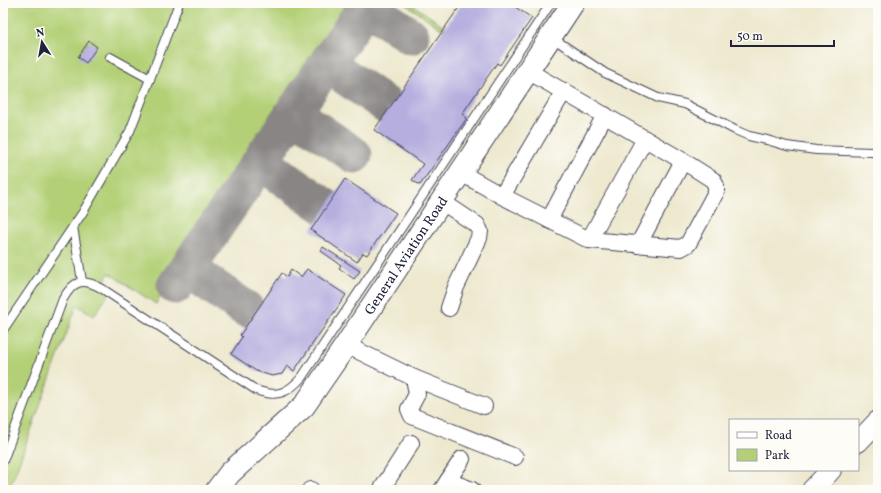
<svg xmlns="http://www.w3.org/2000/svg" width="881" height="493" font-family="Vollkorn,serif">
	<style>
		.green { fill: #b3d076; stroke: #6a7958 }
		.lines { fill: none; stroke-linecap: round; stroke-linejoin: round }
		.taxiway { stroke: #888584; stroke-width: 37 }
		.building { fill: #b5aedf }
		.service-casing { stroke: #404051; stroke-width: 10 }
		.minor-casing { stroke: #404051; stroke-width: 18 }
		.tertiary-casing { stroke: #404051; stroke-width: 22 }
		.secondary-casing { stroke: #404051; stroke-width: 24 }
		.service { stroke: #fff; stroke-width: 8 }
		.minor { stroke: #fff; stroke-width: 16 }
		.tertiary { stroke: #fff; stroke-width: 20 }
		.secondary { stroke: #fff; stroke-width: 22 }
		.labels { text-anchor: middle; stroke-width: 3; stroke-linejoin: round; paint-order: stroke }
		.street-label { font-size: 14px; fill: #22223b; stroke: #fdfcf7 }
	</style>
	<rect width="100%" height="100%" fill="#fdfcf7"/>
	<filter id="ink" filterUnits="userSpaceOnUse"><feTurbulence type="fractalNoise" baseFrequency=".025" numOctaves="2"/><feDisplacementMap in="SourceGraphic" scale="8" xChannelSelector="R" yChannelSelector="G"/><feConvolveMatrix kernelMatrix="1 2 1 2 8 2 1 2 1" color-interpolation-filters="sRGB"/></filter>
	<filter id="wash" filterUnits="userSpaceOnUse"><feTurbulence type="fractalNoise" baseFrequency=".012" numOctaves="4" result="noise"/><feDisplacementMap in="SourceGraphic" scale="16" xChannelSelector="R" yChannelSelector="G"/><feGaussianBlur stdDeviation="0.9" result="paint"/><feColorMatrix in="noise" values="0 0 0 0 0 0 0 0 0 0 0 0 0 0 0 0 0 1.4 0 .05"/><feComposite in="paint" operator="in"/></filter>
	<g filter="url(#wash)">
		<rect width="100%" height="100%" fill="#ede8ce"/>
		<!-- green -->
		<g class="green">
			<polygon points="3,3 359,3 156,304 109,273 104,282 112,289 94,316 77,305 9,490 3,490"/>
			<polygon points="404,3 410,3 445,27 443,30"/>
		</g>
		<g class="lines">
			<!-- taxiway -->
			<g class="taxiway">
				<polyline points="367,6 411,36"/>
				<polyline points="327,64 388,106"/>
				<polyline points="294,114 354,155"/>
				<polyline points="261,162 324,206"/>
				<polyline points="188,269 246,309"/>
				<polyline points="175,286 368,3"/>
			</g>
		</g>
		<g id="blocks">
			<!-- building -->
			<g class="building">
				<polygon points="462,3 509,3 532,18 500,65 497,63 462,114 467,118 420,185 412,180 423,164 374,130"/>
				<polygon points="89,41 97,47 86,63 78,57"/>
				<polygon points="345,179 396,213 367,255 363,253 357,262 311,230"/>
				<polygon points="323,247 360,271 354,279 339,268 341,265 321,251"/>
				<polygon points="307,269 346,295 294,371 287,366 282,374 272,376 256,371 231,354 242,337 240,335 282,273 287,277 291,270 301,277"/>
			</g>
		</g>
	</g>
	<g filter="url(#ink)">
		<use href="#blocks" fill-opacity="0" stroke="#404051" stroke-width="1"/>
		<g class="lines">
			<!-- service casing -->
			<g class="service-casing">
				<g id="service">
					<polyline points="551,37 605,73 658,98 685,104 735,130 749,136 767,140 787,146 816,150 872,152"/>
					<polyline points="110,57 150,79"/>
					<polyline points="73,227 82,281"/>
					<polyline points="3,330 83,212 130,131 179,3"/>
					<path d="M3,461l60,-162c11,-19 19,-21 38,-11l155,102c21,8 32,3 46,-13l249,-374"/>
				</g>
			</g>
			<!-- minor casing -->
			<g class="minor-casing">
				<g id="minor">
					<polyline points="461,173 502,196 589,240 681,248 688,244 716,192 716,186 713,180 683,161 528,71"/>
					<polyline points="502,196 564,91"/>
					<polyline points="441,201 477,225 480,231 479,238 456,287 449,308"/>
					<polyline points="549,220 605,115"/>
					<polyline points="589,240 645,139"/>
					<polyline points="638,245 683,161"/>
					<polyline points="346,345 414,378 484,406"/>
					<polyline points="414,378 417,394 409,409 412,416 515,457"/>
					<polyline points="448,481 472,490"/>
					<polyline points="310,490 311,490"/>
					<polyline points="381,490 411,443"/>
					<polyline points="442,490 462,459"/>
				</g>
			</g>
			<!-- tertiary casing -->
			<g class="tertiary-casing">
				<g id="tertiary">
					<polyline points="858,442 878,421"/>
					<polyline points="812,490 831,470"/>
				</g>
			</g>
			<!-- secondary casing -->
			<g class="secondary-casing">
				<g id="secondary">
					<path id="s1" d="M217,490l13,-17 74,-67 42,-61 227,-342"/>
				</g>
			</g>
			<!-- service -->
			<use href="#service" class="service"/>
			<!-- minor -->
			<use href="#minor" class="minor"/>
			<!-- tertiary -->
			<use href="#tertiary" class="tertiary"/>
			<!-- secondary -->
			<use href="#secondary" class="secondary"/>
		</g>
	</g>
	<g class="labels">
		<!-- street labels -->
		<g class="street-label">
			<text dy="5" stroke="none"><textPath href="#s1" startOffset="303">General Aviation Road</textPath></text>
		</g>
	</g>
	<!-- margin -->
	<rect width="881" height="493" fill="none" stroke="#fdfcf7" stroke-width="16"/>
	<!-- legend -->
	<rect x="729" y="419" width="130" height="52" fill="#fdfcf7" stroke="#a5a5ac"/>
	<rect x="737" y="432" width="20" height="6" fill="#ffffff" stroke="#a5a5ac"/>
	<text x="765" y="439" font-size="12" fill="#22223b">Road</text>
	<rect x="737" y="449" width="20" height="12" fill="#b3d076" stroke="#a5a5ac"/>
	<text x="765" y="459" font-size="12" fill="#22223b">Park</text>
	<!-- north arrow -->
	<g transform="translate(42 42) rotate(349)" stroke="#fdfcf7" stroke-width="3" paint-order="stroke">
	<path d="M0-3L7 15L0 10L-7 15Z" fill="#22223b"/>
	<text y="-6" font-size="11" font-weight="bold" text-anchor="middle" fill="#22223b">N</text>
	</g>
	<!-- scale -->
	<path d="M731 40v6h103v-6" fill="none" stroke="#22223b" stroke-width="2"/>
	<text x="737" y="40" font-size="12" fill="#22223b" stroke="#fdfcf7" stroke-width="3" paint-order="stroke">50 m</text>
</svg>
